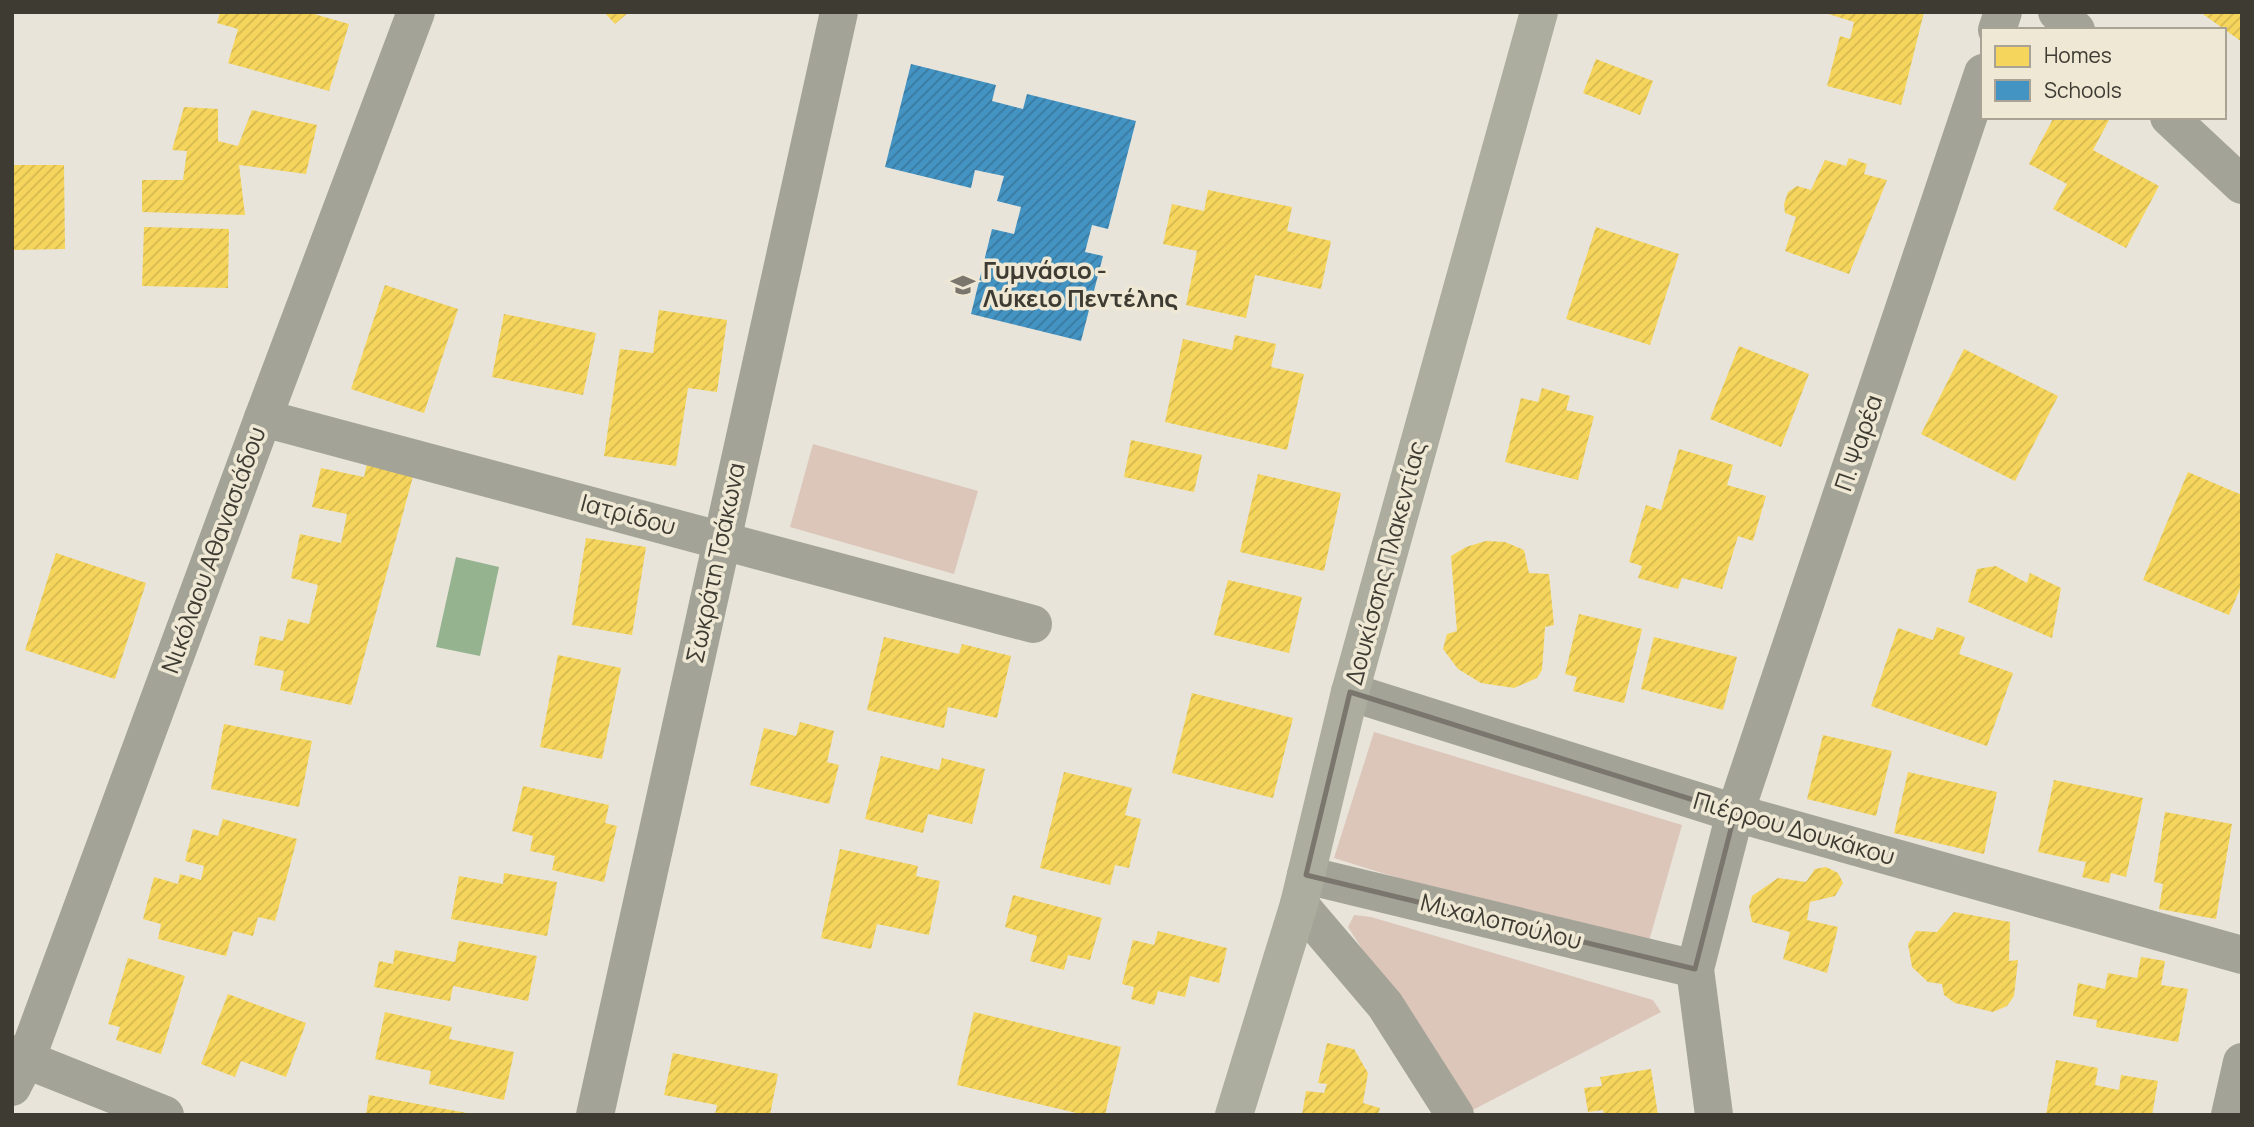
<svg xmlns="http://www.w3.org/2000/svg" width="2254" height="1127" font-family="Manrope,sans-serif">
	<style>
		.green { fill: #dcc6ba }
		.water { fill: #96b390 }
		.homes { fill: url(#homes-hatch) }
		.schools { fill: url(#schools-hatch) }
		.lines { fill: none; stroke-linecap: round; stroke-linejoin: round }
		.minor { stroke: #a3a497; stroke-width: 38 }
		.secondary { stroke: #acad9e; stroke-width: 38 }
		.marked { fill: none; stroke: #7a766d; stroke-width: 5; stroke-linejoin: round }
		.labels { text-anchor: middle; stroke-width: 7; stroke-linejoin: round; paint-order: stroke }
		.poi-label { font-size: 24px; font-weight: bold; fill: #3e3b33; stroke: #eee8d4; text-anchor: start }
		.street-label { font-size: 24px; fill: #3e3b33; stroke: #eee8d4 }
	</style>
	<defs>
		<pattern id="homes-hatch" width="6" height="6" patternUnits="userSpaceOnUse" patternTransform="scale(1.75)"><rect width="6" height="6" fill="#f6d55c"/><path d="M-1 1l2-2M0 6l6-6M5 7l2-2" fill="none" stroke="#d4b850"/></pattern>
		<pattern id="schools-hatch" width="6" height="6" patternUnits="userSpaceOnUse" patternTransform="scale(1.75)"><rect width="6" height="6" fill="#4393c3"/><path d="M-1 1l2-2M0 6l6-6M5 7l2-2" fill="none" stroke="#39799f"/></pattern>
	</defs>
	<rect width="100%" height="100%" fill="#e8e4da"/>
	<!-- green -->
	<g class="green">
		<polygon points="813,444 978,491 954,574 790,527"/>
		<polygon points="1374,732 1682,825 1645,955 1334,858"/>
		<polygon points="1354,915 1371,917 1653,1000 1661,1012 1467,1113 1348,927"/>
	</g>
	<!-- water -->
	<polygon class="water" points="456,557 499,567 480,656 436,647"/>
	<!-- homes -->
	<g class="homes">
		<polygon points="220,12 307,12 349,24 329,91 228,63 238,29 217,23"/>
		<polygon points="604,12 629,12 615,24"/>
		<polygon points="1822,12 1924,12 1901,105 1827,86 1840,36 1850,39 1854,22"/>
		<polygon points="2200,12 2242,12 2242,42"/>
		<polygon points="1596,59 1653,81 1640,115 1583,93"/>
		<polygon points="184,107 218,109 218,141 238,146 252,110 317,125 306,174 239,165 245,215 142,212 142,180 183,180 187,151 172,150"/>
		<polygon points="2054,117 2104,117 2109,120 2093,150 2159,186 2126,248 2053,209 2067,184 2029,164"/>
		<polygon points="1849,158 1867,164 1864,174 1887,180 1849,274 1785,251 1796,217 1785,213 1784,204 1788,192 1797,186 1811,190 1825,160 1846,166"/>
		<polygon points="12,165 64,165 65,249 12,250"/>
		<polygon points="1208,190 1292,207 1287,231 1331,241 1321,289 1255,275 1246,318 1186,305 1197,251 1163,244 1172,204 1204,211"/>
		<polygon points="144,227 229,229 228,288 142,286"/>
		<polygon points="1596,227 1679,254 1650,345 1566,319"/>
		<polygon points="385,285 458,309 424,413 351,389"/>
		<polygon points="659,310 727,320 717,392 688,388 676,466 604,456 620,349 653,353"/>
		<polygon points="504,314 596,333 583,395 492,377"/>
		<polygon points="1235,335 1276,344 1271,367 1304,374 1287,450 1165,422 1183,339 1232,350"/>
		<polygon points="1739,346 1809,374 1781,447 1710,419"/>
		<polygon points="1964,349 2058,396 2015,481 1921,434"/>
		<polygon points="1542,388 1570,396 1566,410 1594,416 1578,480 1505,462 1521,398 1538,402"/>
		<polygon points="1131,440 1202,455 1194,492 1124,477"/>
		<polygon points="1679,449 1733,465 1727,485 1766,496 1753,541 1738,536 1722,589 1682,578 1678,589 1638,578 1642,566 1629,562 1646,505 1661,510"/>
		<polygon points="368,459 415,469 351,705 280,690 284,671 254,665 260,636 283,641 288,619 309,624 318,585 291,578 300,534 341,543 347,514 312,507 321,468 364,477"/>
		<polygon points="2188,472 2242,495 2242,584 2229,615 2143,580"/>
		<polygon points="1258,474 1341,493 1324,571 1240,552"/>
		<polygon points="586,538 646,547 632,635 572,625"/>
		<polygon points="1486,541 1505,542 1524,550 1529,573 1549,574 1554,625 1545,627 1542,670 1537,678 1514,688 1481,683 1458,669 1443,649 1447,634 1457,631 1451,556 1466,547"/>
		<polygon points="56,553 146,583 115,679 25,650"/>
		<polygon points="1996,566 2027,583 2030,573 2061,588 2052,638 1968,602 1977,569"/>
		<polygon points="1228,580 1302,597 1289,653 1214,635"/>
		<polygon points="1579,614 1642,629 1624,703 1573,691 1577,677 1565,674"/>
		<polygon points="1937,627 1965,637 1959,654 2013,673 1987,746 1871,706 1898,628 1933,640"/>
		<polygon points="884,637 959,654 962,644 1011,656 997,718 948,707 944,728 867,710"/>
		<polygon points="1654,637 1737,657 1723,710 1641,689"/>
		<polygon points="558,655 621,668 602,759 540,747"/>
		<polygon points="1192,693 1293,718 1273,798 1172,773"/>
		<polygon points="800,722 834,731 827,762 839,765 829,804 750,785 764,728 796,736"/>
		<polygon points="224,724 312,741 299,807 211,789"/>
		<polygon points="1823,735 1892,751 1876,816 1807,799"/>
		<polygon points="881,756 939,770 942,758 985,769 972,824 928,814 923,833 865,819"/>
		<polygon points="1064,772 1132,788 1125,815 1141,819 1129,868 1115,865 1110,885 1040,868"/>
		<polygon points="1908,772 1997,792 1984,854 1894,833"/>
		<polygon points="2054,780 2143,798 2126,877 2111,873 2109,883 2082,877 2086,862 2038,852"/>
		<polygon points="523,786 609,805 605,823 617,826 604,882 552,870 555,856 530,851 533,836 512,831"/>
		<polygon points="2165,812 2232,824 2216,919 2159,909 2163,884 2154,882"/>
		<polygon points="223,819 297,839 275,921 258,917 253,936 233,931 226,956 158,939 161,924 143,919 154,877 178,884 180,874 201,880 204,866 185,861 193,829 218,836"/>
		<polygon points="840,849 918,866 916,876 940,881 929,935 877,924 871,949 821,938"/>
		<polygon points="1826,867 1838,873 1843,883 1835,896 1810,902 1807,920 1838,927 1827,973 1783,959 1790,932 1752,922 1749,907 1752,896 1778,878 1806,882 1815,869"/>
		<polygon points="504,873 557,882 547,936 451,919 459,876 503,884"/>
		<polygon points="1013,895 1102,918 1090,960 1068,955 1064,970 1030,961 1037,936 1005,927"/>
		<polygon points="1954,912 2010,922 2009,961 2018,960 2014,996 2007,1006 1993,1012 1955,1003 1944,995 1942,984 1928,982 1912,967 1908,944 1916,931 1937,932"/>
		<polygon points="1158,931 1227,948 1219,983 1190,976 1185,997 1158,991 1154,1005 1131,999 1134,987 1122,984 1133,940 1154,945"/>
		<polygon points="459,941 537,956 528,1001 453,986 450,1001 374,987 379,961 393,964 395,950 455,962"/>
		<polygon points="2141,957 2165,961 2161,985 2188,989 2178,1042 2096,1027 2097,1020 2073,1016 2078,983 2105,989 2108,973 2137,978"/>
		<polygon points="128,958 185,976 161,1054 116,1040 120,1027 108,1024"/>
		<polygon points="228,994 306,1023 286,1077 241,1061 235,1077 201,1064"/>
		<polygon points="385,1012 452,1027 449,1039 514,1052 504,1100 429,1084 431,1071 375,1059"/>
		<polygon points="974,1012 1121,1047 1105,1115 1085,1115 957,1085"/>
		<polygon points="1327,1043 1354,1049 1368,1073 1363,1103 1380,1108 1378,1115 1302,1115 1306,1091 1324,1093 1327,1084 1318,1083"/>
		<polygon points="673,1053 778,1074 770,1115 715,1115 717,1105 664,1095"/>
		<polygon points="2056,1060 2098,1068 2095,1085 2119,1090 2121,1075 2158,1081 2152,1115 2046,1115"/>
		<polygon points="1651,1069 1658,1115 1604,1115 1603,1110 1588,1112 1584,1088 1602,1086 1600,1077"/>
		<polygon points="369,1095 467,1113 467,1115 366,1115"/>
	</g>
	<!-- schools -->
	<polygon class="schools" points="911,64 996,85 992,101 1023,109 1027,94 1136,121 1108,229 1092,225 1085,252 1103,256 1081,341 971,314 992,229 1014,234 1021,207 997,201 1004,176 975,170 971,188 885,167"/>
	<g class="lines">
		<!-- minor -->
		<g class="minor">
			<polyline points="2057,12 2076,30"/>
			<polyline points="1997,30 2003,12"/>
			<polyline points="2169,117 2242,185"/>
			<polyline points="263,418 1033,624"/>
			<polyline points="1350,692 1735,813 2242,955"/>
			<polyline points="1306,875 1695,969"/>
			<polyline points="1299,904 1385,1005 1455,1115"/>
			<polyline points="12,1054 165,1115"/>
			<polyline points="12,1087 26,1060 263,418 416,12"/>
			<polyline points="595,1115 839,12"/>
			<polyline points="1714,1115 1695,969 1735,813 1983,73"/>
			<polyline points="2230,1115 2242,1062"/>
		</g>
		<!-- secondary -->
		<polyline class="secondary" points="1234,1115 1299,904 1350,692 1539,12"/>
	</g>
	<!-- marked area -->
	<path class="marked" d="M1350,692l385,121 -40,156 -389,-94z"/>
	<!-- icons -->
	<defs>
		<g id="school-bare" transform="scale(1.89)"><path d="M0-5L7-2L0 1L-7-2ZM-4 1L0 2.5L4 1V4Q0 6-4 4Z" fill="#7a766d" stroke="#eee8d4" stroke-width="2.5" paint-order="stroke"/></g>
	</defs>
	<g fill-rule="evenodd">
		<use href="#school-bare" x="963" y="285"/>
	</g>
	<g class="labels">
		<!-- poi labels -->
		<g class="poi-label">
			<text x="983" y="279">Γυμνάσιο -<tspan x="983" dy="28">Λύκειο Πεντέλης</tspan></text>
		</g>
		<!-- street labels -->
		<g class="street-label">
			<text transform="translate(1859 443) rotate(-71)" y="8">Π. Ψαρέα</text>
			<text transform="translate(628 515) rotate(15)" y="8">Ιατρίδου</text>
			<text transform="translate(214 550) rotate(-70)" y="8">Νικόλαου Αθανασιάδου</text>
			<text transform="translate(716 563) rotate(-78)" y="8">Σωκράτη Τσάκωνα</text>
			<text transform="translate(1386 563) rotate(-75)" y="8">Δουκίσσης Πλακεντίας</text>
			<text transform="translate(1794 829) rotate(16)" y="8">Πιέρρου Δουκάκου</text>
			<text transform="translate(1501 922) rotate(14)" y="8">Μιχαλοπούλου</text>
		</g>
	</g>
	<!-- border -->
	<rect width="2254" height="1127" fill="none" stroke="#3e3b33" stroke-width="28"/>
	<!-- legend -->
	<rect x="1981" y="28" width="245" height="91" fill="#eee8d4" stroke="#a8a394" stroke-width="2"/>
	<rect x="1995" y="46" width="35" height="21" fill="#f6d55c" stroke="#a8a394" stroke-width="2"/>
	<text x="2044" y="63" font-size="21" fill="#3e3b33">Homes</text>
	<rect x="1995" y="80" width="35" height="21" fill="#4393c3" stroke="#a8a394" stroke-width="2"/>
	<text x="2044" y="98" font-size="21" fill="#3e3b33">Schools</text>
</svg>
